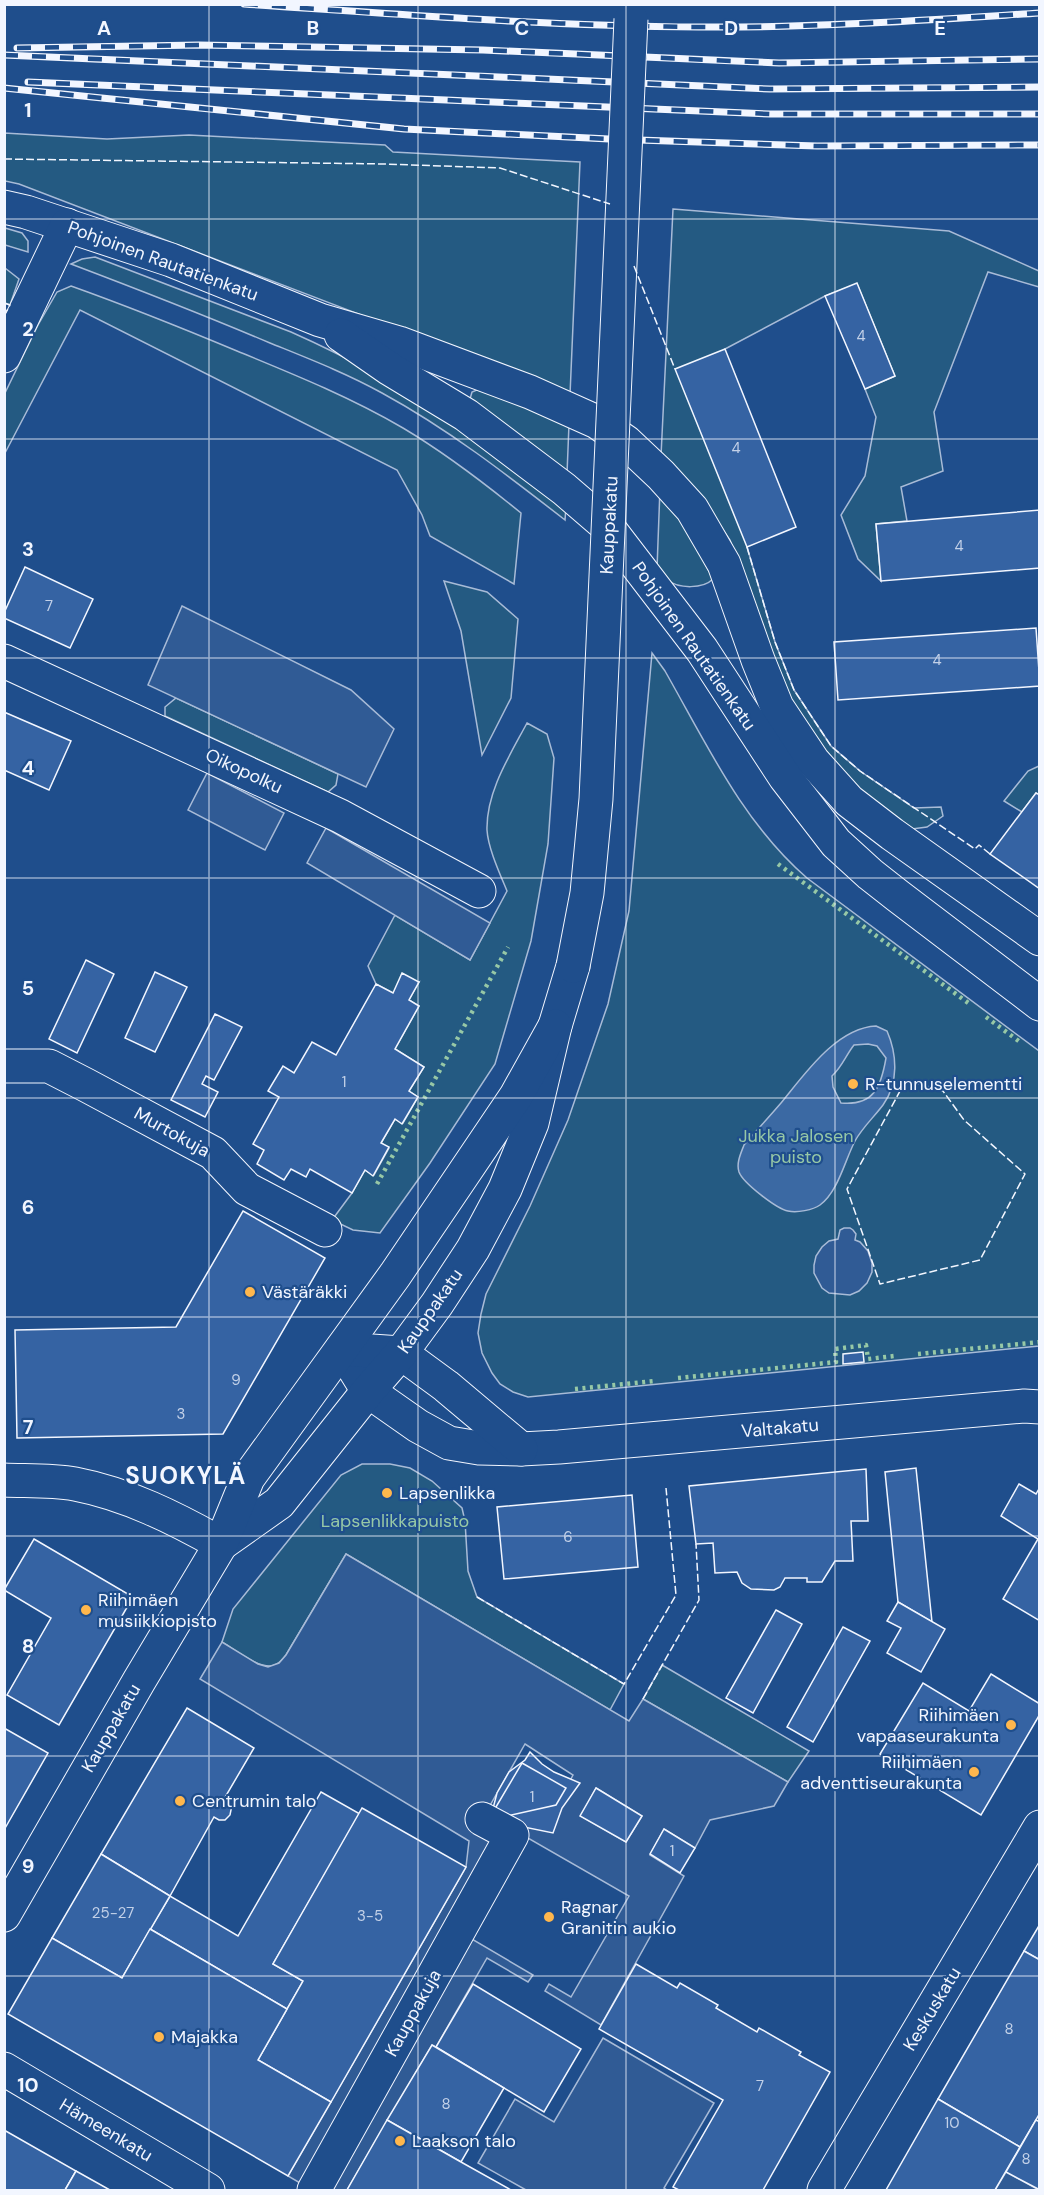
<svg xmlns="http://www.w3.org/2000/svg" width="1044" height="2195" font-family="'DM Sans',sans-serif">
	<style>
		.green { fill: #245a82; stroke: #a8bbd7; stroke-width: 1.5 }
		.parking { fill: #305b95; stroke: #a8bbd7; stroke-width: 1.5; fill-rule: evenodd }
		.water { fill: #3b69a3; stroke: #a8bbd7; stroke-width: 1.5; fill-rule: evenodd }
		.building { fill: #3563a3; stroke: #f2f6ff; stroke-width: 1.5 }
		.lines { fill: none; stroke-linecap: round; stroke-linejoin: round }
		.minor-casing { stroke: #f2f6ff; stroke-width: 35 }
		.minor { stroke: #1f4e8c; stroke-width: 33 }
		.rail-casing { stroke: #f2f6ff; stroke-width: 7 }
		.rail { stroke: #1f4e8c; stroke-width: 4.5; stroke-dasharray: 14; stroke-linecap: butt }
		.minor-bridge-casing { stroke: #f2f6ff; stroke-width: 35; stroke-linecap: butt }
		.minor-bridge { stroke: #1f4e8c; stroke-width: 33 }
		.hedge { stroke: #97c8a6; stroke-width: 4.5; stroke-dasharray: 3 4.5; stroke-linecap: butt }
		.fence { stroke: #f2f6ff; stroke-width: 1.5; stroke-dasharray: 8 3; stroke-linecap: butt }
		.grid { fill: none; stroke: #f2f6ff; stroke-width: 1.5; stroke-opacity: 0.55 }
		.poi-dot { fill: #ffb74d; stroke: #1f4e8c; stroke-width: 2 }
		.labels { text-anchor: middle; stroke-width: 4.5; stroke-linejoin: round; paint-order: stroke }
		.number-label { font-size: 15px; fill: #c3d1e8 }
		.street-label { font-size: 18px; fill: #f2f6ff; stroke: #1f4e8c }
		.poi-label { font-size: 18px; fill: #f2f6ff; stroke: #1f4e8c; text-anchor: start }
		.park-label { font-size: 18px; fill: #97c8a6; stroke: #1f4e8c }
		.district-label { font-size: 24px; font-weight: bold; letter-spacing: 1.5px; fill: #f2f6ff; stroke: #1f4e8c }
		.grid-label { font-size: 20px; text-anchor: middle; font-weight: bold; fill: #f2f6ff; stroke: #1f4e8c; stroke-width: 4.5; stroke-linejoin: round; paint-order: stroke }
	</style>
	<rect width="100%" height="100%" fill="#1f4e8c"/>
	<!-- green -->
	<g class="green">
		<polygon points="4,133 107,139 189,135 385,145 393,152 580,162 570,395 19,184 5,181"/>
		<polygon points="673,209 949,231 1039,271 1039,287 988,272 934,412 943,471 901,487 907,521 876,524 881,581 858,559 841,515 865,476 876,417 865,389 895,376 857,284 825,296 725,349 747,547 775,642 794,690 831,746 860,771 914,808 941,807 943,816 927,827 912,829 843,776 783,688 730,540 704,502 661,456"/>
		<polygon points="5,228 22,233 28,241 28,252 5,245"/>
		<path d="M95,257l196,75c54,24 108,53 157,87 40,27 79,58 118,88l-1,13c-59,-46 -117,-91 -183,-127 -36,-20 -75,-35 -112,-50 -66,-28 -133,-54 -199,-79l11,-5z"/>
		<polygon points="5,268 19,279 10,305 5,303"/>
		<path d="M71,286c56,20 111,42 166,65 56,23 113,46 166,77 42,25 80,54 118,85l-7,71 -84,-48 -8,-21 -25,-45 -317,-160 -75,143v-60l33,-68 19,-33z"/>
		<polygon points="479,389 569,424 567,474 470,399 472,392"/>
		<path d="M660,488l18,24 35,67c-10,10 -34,10 -46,1 -4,-3 -7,-8 -10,-11z"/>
		<polygon points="444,581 487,592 518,619 511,698 482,755 461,631"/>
		<path d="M652,653l13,18c41,72 78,152 142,207l232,173v295l-511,51 -15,-5 -13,-8 -8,-11 -10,-20 -4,-20 3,-19 5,-20 44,-88 38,-86 40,-116 21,-93z"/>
		<polygon points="176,698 338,774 336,785 328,792 165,716 165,707"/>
		<path d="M527,723l20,11 7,24 -6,86 -17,97 -36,123 -65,99 -50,70 -27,-3 -21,-10 20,-27 13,-23 9,5 15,-27 -8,-5 14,-24 8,4 15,-26 -9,-6 15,-24 -29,-18 24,-43 -10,-6 10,-18 -26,11 -17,-9 -8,-18 27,-51 75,45 37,-69c-7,-17 -19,-43 -20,-61 -1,-38 23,-75 40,-107z"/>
		<polygon points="1039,766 1039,795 1036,793 1022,812 1004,801 1028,771"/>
		<path d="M362,1464h28l20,4 22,13 30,27 3,13 3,50 9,26 147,87 -14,26 -264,-156 -60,101c-3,4 -6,8 -11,10 -14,6 -41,-16 -53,-23l11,-33 108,-134z"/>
		<polygon points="662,1665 809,1751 788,1782 643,1699"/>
	</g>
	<!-- parking -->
	<g class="parking">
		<polygon points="182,606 351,690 394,729 366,787 148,685"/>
		<polygon points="207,773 284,813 265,850 188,810"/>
		<polygon points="326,828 490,923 470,960 307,863"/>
		<polygon points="844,1228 850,1228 853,1230 856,1234 855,1240 860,1242 868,1251 872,1263 872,1272 867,1283 859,1291 850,1295 829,1293 822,1288 814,1273 814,1265 816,1256 822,1247 829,1241 838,1239 840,1230"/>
		<path d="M346,1554l283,167 14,-22 145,83 -14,24 -64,14 -15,28 -31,-19 -14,26 34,21 -83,149 -56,-34 4,-7 22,13 58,-101 -101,-58 -58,100 63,37 -5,7 -41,-24 -51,89 -4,-2 -85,145h-35l-24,-14 178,-309 3,-26 -269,-162 22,-37 36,22 10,3 11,-4 7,-8zM525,1744l48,31 -7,13 -78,21zM596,1788l46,28 -16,26 -45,-26z"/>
		<polygon points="603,2038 714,2103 664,2188 667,2190 526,2190 478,2163 515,2099 554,2122"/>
		<polygon points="1006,2172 1039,2190 995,2190"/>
	</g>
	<!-- water -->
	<path class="water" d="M876,1026l11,5c10,23 12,52 -4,74 -9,12 -21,23 -28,36 -10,19 -17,51 -35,64 -7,5 -23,8 -32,6 -11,-2 -45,-28 -49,-39 -3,-9 2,-19 5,-27 12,-14 25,-28 37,-42 23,-28 55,-75 95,-77zM868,1044l9,2 9,12c-5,29 -12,48 -45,45l-8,-16 -1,-11c10,-9 14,-21 22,-31z"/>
	<!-- building -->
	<g class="building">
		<polygon points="857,283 895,376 865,389 825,296"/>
		<polygon points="725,349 796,527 747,547 675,369"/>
		<polygon points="1040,510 1040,568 881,581 876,524"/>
		<polygon points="25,567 93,599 70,648 4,618 4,613"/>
		<polygon points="1036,628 1040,686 838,700 834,642"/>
		<polygon points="4,712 71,741 49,790 4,770"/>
		<polygon points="1036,793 1040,795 1040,889 990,854"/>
		<polygon points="86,960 114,974 77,1053 49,1039"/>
		<polygon points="155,972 187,987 155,1052 125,1038"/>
		<polygon points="402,973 419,982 409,1000 419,1006 395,1049 424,1067 409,1091 418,1097 402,1124 395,1119 381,1143 389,1147 373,1176 365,1170 352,1193 310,1169 306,1177 291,1169 284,1180 257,1164 264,1150 253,1144 279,1097 268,1091 283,1066 294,1073 312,1042 336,1055 376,984 393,993"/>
		<polygon points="215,1014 242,1027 214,1080 206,1076 202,1084 218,1092 205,1117 171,1100"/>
		<polygon points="243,1211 325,1258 223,1434 17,1438 15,1330 176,1327"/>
		<polygon points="863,1352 864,1362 843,1364 843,1354"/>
		<polygon points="916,1468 932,1622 898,1602 885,1472"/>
		<polygon points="866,1469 868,1521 851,1521 853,1561 835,1561 822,1582 807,1582 807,1578 785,1578 780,1587 774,1590 751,1589 742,1583 737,1572 715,1573 713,1543 696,1544 689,1486"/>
		<polygon points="1019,1484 1036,1494 1040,1487 1040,1621 1003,1599 1038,1539 1001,1516"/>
		<polygon points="632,1495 638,1567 504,1579 497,1507"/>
		<polygon points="34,1539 133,1597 59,1725 7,1695 51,1618 4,1590"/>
		<polygon points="898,1602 945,1629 921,1672 887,1653 901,1628 887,1621"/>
		<polygon points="776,1610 802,1624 753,1713 726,1698"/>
		<polygon points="843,1627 870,1641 813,1742 787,1727"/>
		<polygon points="991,1674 1040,1704 1040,1714 981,1815 880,1754 923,1683 969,1711"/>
		<polygon points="187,1708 254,1748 224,1799 232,1805 230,1815 225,1820 219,1820 214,1817 170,1896 101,1854"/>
		<polygon points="4,1728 48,1753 4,1830"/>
		<polygon points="530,1752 542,1764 554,1772 580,1783 562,1808 553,1833 490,1820 497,1793 509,1772 525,1760"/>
		<polygon points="522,1763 566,1788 556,1805 502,1817 493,1812"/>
		<polygon points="596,1788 642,1816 626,1842 580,1816"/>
		<polygon points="321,1792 360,1814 273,1964 303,1981 287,2009 150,1929 170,1896 238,1936"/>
		<polygon points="362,1808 466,1867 331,2102 258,2060 303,1981 273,1964"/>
		<polygon points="664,1829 695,1848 680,1873 650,1854"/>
		<polygon points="101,1854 170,1896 122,1978 52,1938"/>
		<polygon points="1040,1924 1040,1960 1024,1951"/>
		<polygon points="150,1929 287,2009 258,2060 331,2102 288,2176 8,2014 52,1938 122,1978"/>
		<polygon points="1024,1951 1040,1960 1040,2113 1020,2147 938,2099"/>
		<polygon points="636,1964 677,1988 680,1983 718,2005 716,2008 757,2032 759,2028 801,2052 799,2055 830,2072 763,2190 679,2190 673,2187 723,2100 599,2029"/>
		<polygon points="473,1984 581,2049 544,2112 436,2047"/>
		<polygon points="432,2045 504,2088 461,2162 387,2120"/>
		<polygon points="938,2099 1020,2147 995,2190 886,2190"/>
		<polygon points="387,2120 461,2162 511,2190 347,2190"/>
		<polygon points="1036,2120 1040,2122 1040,2190 1006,2172"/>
		<polygon points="4,2130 76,2171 65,2190 4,2190"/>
		<polygon points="76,2171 110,2190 65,2190"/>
	</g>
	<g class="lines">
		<!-- minor casing -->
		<g class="minor-casing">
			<g id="minor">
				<polyline points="4,207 26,212 171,260 320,320 399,343 530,392 597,422 626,442 661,475 692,509 724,564 758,660 777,707 813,761 849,801 892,834 1040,939"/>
				<polyline points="341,335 390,369 466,415 564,489 607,526 702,650 785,777 836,843 870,874 898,896 1040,1004"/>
				<polyline points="4,356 67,225"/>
				<polyline points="4,661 340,816 479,891"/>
				<polyline points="4,1066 49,1066 86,1085 213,1153 247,1189 325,1230"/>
				<polyline points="342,1349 368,1391 418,1426 449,1443 479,1448 521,1449 559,1447 1024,1406 1040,1407"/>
				<polyline points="342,1349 401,1353 446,1386 521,1449"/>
				<path d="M4,1480c23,1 48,0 71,4 52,10 100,34 146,60"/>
				<polyline points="221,1544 279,1503 368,1391 401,1353 437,1304 473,1249 505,1189 532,1123 555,1026 573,966"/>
				<polyline points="4,1915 139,1681 221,1544 248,1478 395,1275 464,1173 516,1096 555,1026"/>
				<polyline points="4,2069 208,2190"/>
				<polyline points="314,2190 512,1835 482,1819"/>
				<polyline points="824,2190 1040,1827"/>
			</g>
		</g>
		<!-- minor -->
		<use href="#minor" class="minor"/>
		<!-- rail casing -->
		<g class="rail-casing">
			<g id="rail">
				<path d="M244,4c151,10 303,22 455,23 113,1 227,-7 341,-14"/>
				<polyline points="17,48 199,45 483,50 779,63 1040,59"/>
				<polyline points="4,55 770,89 1040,87"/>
				<polyline points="28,82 770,114 1040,114"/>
				<polyline points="4,88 404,129 609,139 817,146 1040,145"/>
			</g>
		</g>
		<!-- rail -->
		<use href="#rail" class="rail"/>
		<!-- minor-bridge casing -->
		<g class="minor-bridge-casing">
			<polyline id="minor-bridge" points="573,966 587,893 596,799 631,19"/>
		</g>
		<!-- minor-bridge -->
		<use href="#minor-bridge" class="minor-bridge"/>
		<!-- hedge -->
		<g class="hedge">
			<polyline points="778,864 971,1005"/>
			<polyline points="986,1017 1020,1042"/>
			<polyline points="377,1184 508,947"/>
			<polyline points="918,1354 1040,1342"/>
			<polyline points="678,1378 836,1362 835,1349 866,1345 868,1359 894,1356"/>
			<polyline points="575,1389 654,1381"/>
		</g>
		<!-- fence -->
		<g class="fence">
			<polyline points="4,159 385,164 500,168 610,204"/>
			<polyline points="634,266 675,369"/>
			<polyline points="4,303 10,305 4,316"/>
			<polyline points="747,547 775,642 794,690 831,746 860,771 975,849 979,845 990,854"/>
			<polygon points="906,1080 943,1091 964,1120 1025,1174 980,1260 880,1284 847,1189"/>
			<polyline points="477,1597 624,1684 676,1595 666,1488"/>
			<polyline points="643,1699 699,1600 696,1544"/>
		</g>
	</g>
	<!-- grid -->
	<path class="grid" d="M209,4v2186M418,4v2186M626,4v2186M835,4v2186M4,219h1036M4,439h1036M4,658h1036M4,878h1036M4,1098h1036M4,1317h1036M4,1536h1036M4,1756h1036M4,1976h1036"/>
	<!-- markers -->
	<g class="poi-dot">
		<circle cx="853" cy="1084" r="6"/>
		<circle cx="250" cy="1292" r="6"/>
		<circle cx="387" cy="1493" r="6"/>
		<circle cx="86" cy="1610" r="6"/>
		<circle cx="1011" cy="1725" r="6"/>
		<circle cx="974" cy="1772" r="6"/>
		<circle cx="180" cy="1801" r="6"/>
		<circle cx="549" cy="1917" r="6"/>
		<circle cx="159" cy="2037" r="6"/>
		<circle cx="400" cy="2141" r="6"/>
	</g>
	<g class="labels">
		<!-- number labels -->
		<g class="number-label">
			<text x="861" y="341">4</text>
			<text x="736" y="453">4</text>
			<text x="959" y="551">4</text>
			<text x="49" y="611">7</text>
			<text x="937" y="665">4</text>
			<text x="344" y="1087">1</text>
			<text x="236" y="1385">9</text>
			<text x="181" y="1419">3</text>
			<text x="568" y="1542">6</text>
			<text x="532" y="1802">1</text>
			<text x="672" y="1856">1</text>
			<text x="113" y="1918">25-27</text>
			<text x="370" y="1921">3-5</text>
			<text x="1009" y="2034">8</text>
			<text x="760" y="2091">7</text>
			<text x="446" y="2109">8</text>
			<text x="952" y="2128">10</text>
			<text x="1026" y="2164">8</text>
		</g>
		<!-- street labels -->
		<g class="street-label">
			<text transform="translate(163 261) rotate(20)" y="6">Pohjoinen Rautatienkatu</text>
			<text transform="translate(609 525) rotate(-87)" y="6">Kauppakatu</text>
			<text transform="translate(694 646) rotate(55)" y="6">Pohjoinen Rautatienkatu</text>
			<text transform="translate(244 771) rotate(25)" y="6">Oikopolku</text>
			<text transform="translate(172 1132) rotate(29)" y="6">Murtokuja</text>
			<text transform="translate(430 1311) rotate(-55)" y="6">Kauppakatu</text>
			<text transform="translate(780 1428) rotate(-5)" y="6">Valtakatu</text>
			<text transform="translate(111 1728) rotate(-60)" y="6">Kauppakatu</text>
			<text transform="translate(932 2009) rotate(-59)" y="6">Keskuskatu</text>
			<text transform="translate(413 2013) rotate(-61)" y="6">Kauppakuja</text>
			<text transform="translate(106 2130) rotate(31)" y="6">Hämeenkatu</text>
		</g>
		<!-- poi labels -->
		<g class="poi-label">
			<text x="865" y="1090">R-tunnuselementti</text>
			<text x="262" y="1298">Västäräkki</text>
			<text x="399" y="1499">Lapsenlikka</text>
			<text x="98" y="1606">Riihimäen<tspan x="98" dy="21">musiikkiopisto</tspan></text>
			<text x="999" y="1721" text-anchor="end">Riihimäen<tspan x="999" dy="21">vapaaseurakunta</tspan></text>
			<text x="962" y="1768" text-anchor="end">Riihimäen<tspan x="962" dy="21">adventtiseurakunta</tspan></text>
			<text x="192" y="1807">Centrumin talo</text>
			<text x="561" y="1913">Ragnar<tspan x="561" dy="21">Granitin aukio</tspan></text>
			<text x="171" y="2043">Majakka</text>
			<text x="412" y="2147">Laakson talo</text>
		</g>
		<!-- park labels -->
		<g class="park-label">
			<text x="796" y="1142">Jukka Jalosen<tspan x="796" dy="21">puisto</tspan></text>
			<text x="395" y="1527">Lapsenlikkapuisto</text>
		</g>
		<!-- district labels -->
		<g class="district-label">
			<text x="186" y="1484">SUOKYLÄ</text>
		</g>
	</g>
	<g class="grid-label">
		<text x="104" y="35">A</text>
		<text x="313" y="35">B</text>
		<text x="522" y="35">C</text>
		<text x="731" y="35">D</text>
		<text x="940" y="35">E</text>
		<text x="28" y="117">1</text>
		<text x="28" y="336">2</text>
		<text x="28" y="556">3</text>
		<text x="28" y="775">4</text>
		<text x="28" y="995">5</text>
		<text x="28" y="1214">6</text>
		<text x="28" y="1434">7</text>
		<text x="28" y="1653">8</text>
		<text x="28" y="1873">9</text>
		<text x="28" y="2092">10</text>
	</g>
	<!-- border -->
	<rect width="1044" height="2195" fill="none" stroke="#f2f6ff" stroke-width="12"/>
</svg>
